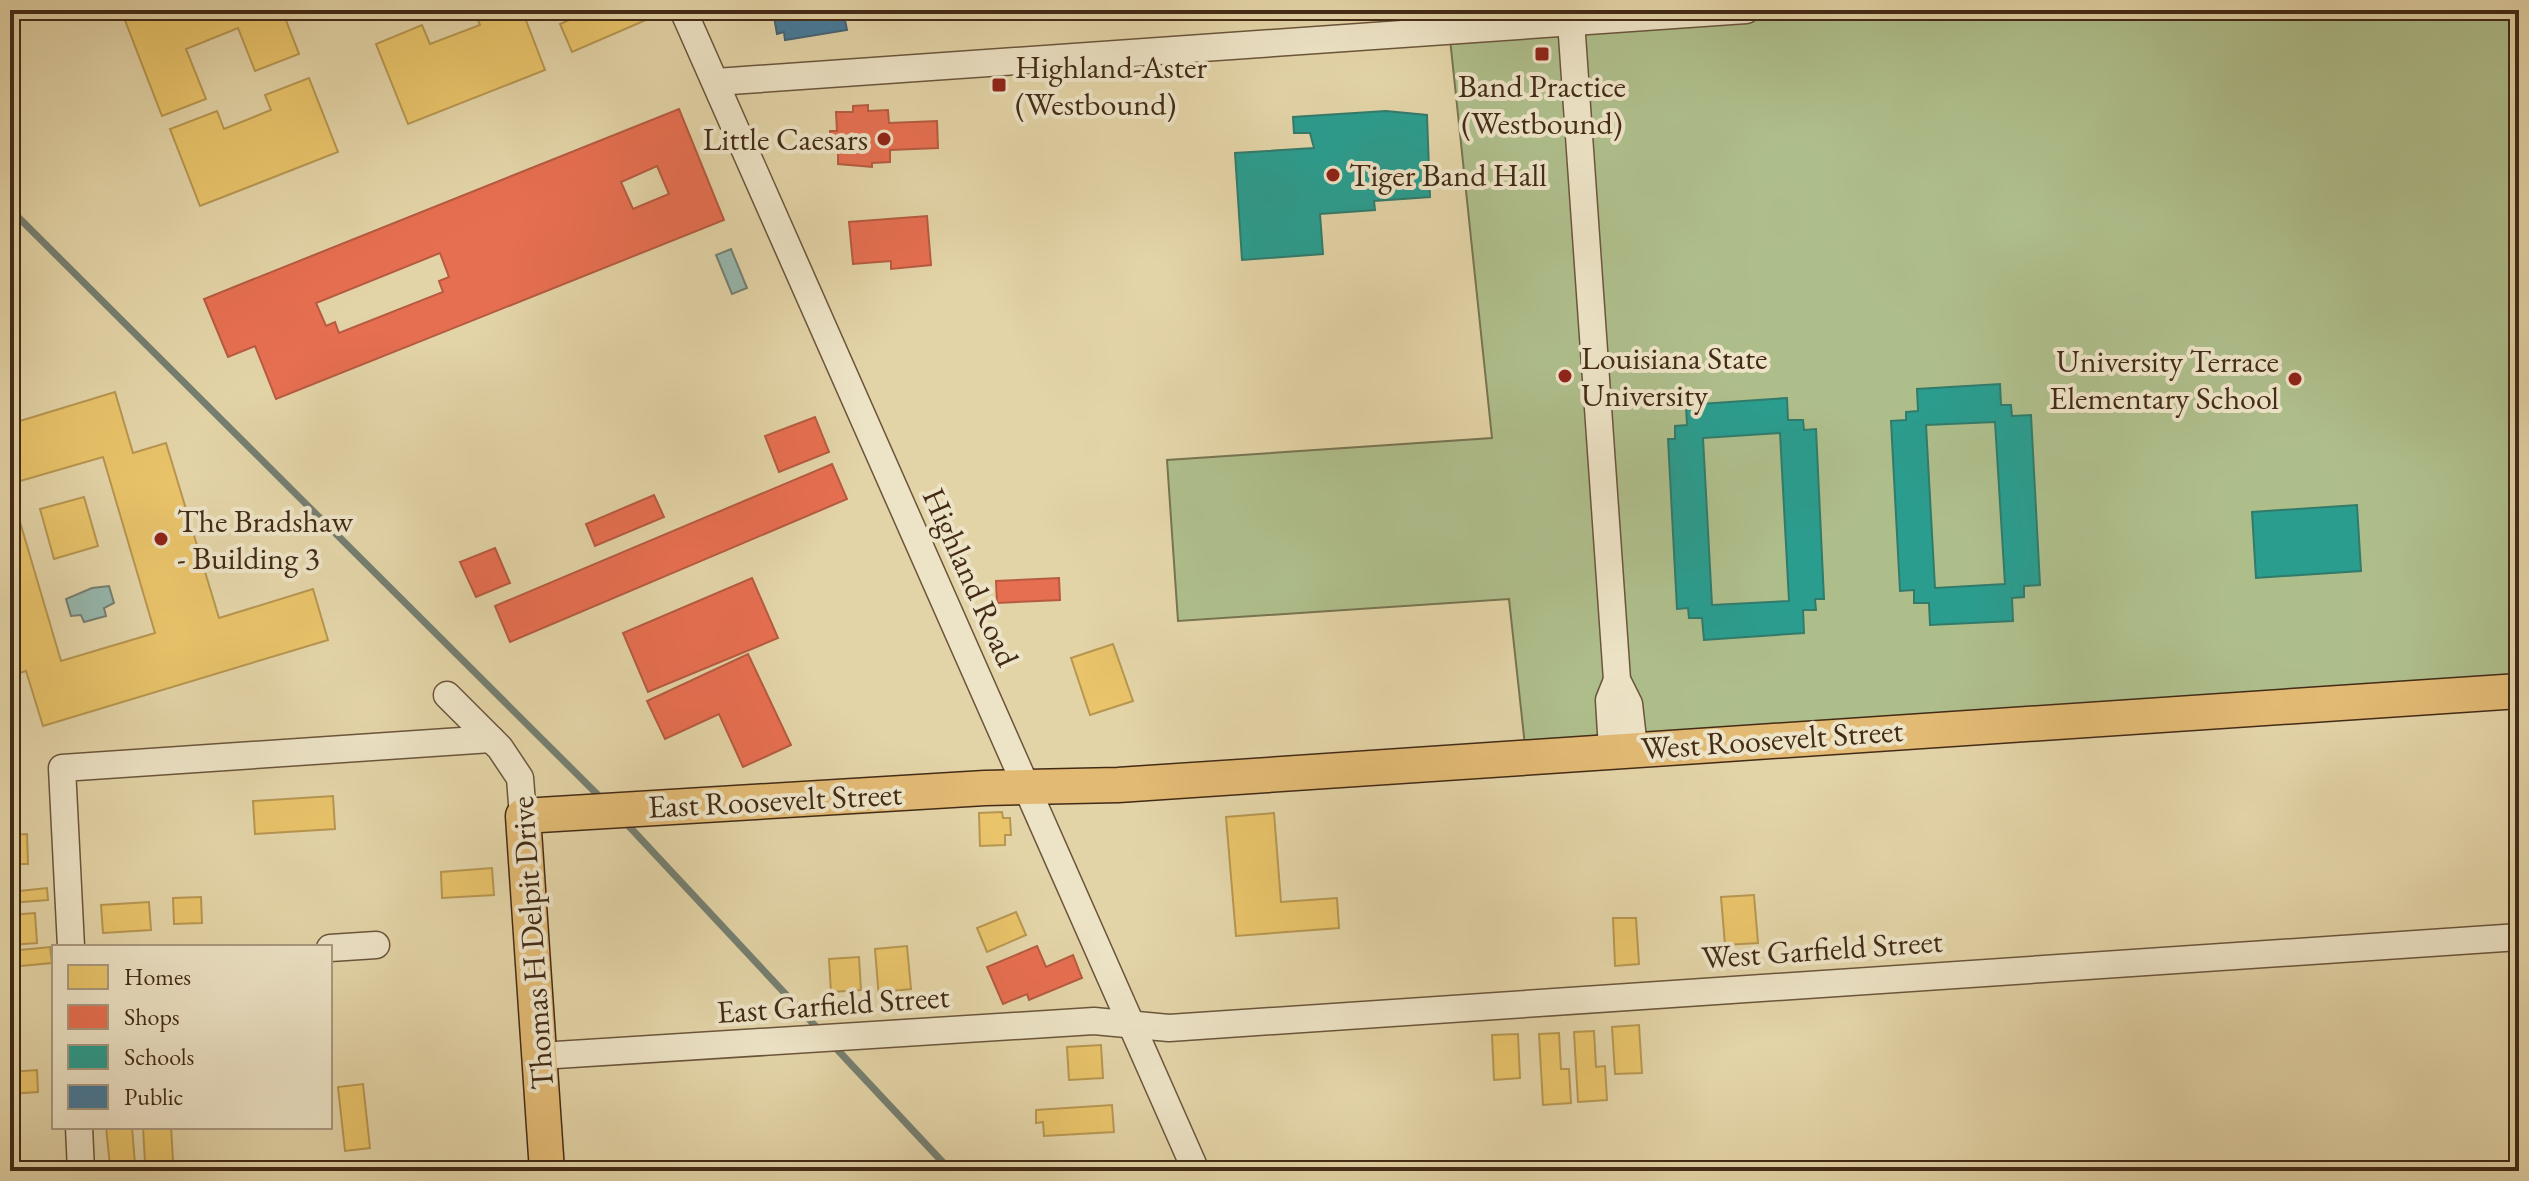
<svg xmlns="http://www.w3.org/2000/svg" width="2529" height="1181" font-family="'EB Garamond',serif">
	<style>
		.green { fill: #aebe8b; stroke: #787451; stroke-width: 2 }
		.water { fill: #96b7ad; stroke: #757f71; stroke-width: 2 }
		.homes { fill: #e9c46a; stroke: #b79651; stroke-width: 2 }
		.shops { fill: #e76f51; stroke: #b65b40; stroke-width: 2; fill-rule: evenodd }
		.schools { fill: #2a9d8f; stroke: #327b6b; stroke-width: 2; fill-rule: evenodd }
		.public { fill: #457b9d; stroke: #446375; stroke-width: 2 }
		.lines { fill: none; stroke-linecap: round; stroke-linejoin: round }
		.stream { stroke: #757f71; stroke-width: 7 }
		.minor-casing { stroke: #6b553b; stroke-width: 29 }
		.major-casing { stroke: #432b17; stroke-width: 37 }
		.minor { stroke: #ede3c6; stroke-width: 26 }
		.major { stroke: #e2ba74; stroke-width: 34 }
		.poi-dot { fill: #8f2418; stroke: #ede3c6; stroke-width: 3 }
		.labels { text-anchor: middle; stroke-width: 8; stroke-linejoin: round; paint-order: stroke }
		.poi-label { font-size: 32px; fill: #432b17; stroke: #ede3c6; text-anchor: start }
		.street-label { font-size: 32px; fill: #432b17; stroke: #ede3c6 }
	</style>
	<rect width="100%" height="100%" fill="#e3d4a7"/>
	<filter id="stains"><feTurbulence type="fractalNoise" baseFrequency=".0025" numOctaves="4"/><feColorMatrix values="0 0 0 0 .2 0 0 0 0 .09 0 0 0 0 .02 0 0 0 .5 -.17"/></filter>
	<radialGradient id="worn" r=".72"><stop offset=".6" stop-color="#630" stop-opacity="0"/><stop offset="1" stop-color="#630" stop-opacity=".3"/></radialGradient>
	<!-- green -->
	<polygon class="green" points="1447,10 2519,10 2519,692 1526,755 1509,599 1178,621 1167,460 1492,438"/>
	<!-- water -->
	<g class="water">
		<polygon points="731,249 747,288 732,294 716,255"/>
		<polygon points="109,586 114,603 104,608 106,616 84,622 81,615 71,616 66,599 92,588"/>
	</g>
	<!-- homes -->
	<g class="homes">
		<polygon points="121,10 282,10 299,54 255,71 238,28 186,49 206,99 162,116"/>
		<polygon points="474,10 522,10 545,70 408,124 376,44 422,25 430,44 480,25"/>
		<polygon points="581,10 641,10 646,20 572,52 560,24 583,14"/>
		<polygon points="309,78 338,152 200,206 170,129 217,111 224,129 271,110 265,95"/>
		<polygon points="115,392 133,453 166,443 219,618 313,589 328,640 43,726 26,671 10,676 10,488 61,661 155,633 103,457 10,484 10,424"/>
		<polygon points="84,497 98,546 54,559 40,509"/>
		<polygon points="1113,644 1133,701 1090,715 1071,658"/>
		<polygon points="333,796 335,829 255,834 253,801"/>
		<polygon points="1002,812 1003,818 1010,818 1011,835 1005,835 1005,845 980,846 979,813"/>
		<polygon points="1274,813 1281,902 1337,898 1339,928 1236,936 1226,817"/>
		<polygon points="27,834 28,864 17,864 18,878 10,878 10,835"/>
		<polygon points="492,868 494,895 442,898 441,872"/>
		<polygon points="47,888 48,900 10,903 10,892"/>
		<polygon points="1754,895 1758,943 1725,945 1721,897"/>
		<polygon points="201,897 202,923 174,924 173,898"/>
		<polygon points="149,902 151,930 103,933 101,905"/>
		<polygon points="1016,912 1026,935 987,952 977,928"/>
		<polygon points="35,913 37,943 10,945 10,915"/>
		<polygon points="1613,918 1636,918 1639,964 1615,966"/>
		<polygon points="907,946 911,989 893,991 893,998 879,999 875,949"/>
		<polygon points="50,947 52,963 10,967 10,951"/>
		<polygon points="859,957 861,990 831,992 829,959"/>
		<polygon points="1639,1025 1642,1073 1615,1074 1612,1027"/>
		<polygon points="1594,1031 1596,1067 1605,1066 1607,1100 1578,1102 1574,1032"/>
		<polygon points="1559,1033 1561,1069 1569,1069 1571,1103 1543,1105 1539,1034"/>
		<polygon points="1518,1034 1520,1078 1494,1080 1492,1035"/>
		<polygon points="1101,1045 1103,1078 1069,1080 1067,1047"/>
		<polygon points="37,1070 38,1092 10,1094 10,1072"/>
		<polygon points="363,1084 370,1148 345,1151 338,1087"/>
		<polygon points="1112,1105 1114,1132 1044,1136 1043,1122 1036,1123 1036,1110"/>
		<polygon points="106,1127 132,1127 135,1164 110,1166"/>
		<polygon points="143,1127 171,1127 173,1161 145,1163"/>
	</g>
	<!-- shops -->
	<g class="shops">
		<polygon points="868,105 868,111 888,110 889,123 937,121 938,148 890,150 890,162 872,163 872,167 838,164 838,146 831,147 830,131 837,131 836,112 853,112 853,106"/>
		<path d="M679,109l45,111 -448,179 -21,-53 -27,11 -24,-58zM657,166l12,28 -36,15 -12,-27zM440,253l9,24 -10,4 4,11 -104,41 -4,-11 -9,4 -10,-23z"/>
		<polygon points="927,216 931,265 891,269 891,261 853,264 849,222"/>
		<polygon points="815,417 829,452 779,472 765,436"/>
		<polygon points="832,464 847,499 510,642 495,606"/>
		<polygon points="654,495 664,517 595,546 586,524"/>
		<polygon points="495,548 510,583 476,597 460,562"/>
		<polygon points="752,578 778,638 648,692 623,633"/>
		<polygon points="1059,578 1060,600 997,603 996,581"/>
		<polygon points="748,654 791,745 743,767 719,714 665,739 647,701"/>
		<polygon points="1037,946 1046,967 1073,955 1082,978 1029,1000 1027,994 1003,1004 987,967"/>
	</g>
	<!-- schools -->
	<g class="schools">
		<polygon points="1386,111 1427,115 1430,197 1374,201 1375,210 1320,214 1323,254 1242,260 1235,153 1314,148 1310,133 1294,133 1293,117"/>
		<path d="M2000,384l1,21h10l1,11 19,-1 9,170 -16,1v11l-12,1 1,23 -83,4 -1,-22h-15v-13l-14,1 -9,-170 15,-1v-8l12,-1 -1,-22zM1995,422l10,162 -70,4 -9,-163z"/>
		<path d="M1787,398l1,22h15l1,10 12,-1 8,170h-9l1,11h-13l1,23 -100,7 -2,-22h-13l-1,-10 -11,1 -9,-170h7v-13l12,-1 -1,-20zM1780,433l9,168 -77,4 -9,-167z"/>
		<polygon points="2357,505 2361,571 2256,578 2252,512"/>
	</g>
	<!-- public -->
	<polygon class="public" points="781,10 843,10 847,30 785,40 784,32 777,34 774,17 782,16"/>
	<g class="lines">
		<!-- stream -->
		<g class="stream">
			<polyline points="10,209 602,799"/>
			<polyline points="625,822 821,1032"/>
			<polyline points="832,1044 951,1171"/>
		</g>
		<!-- minor casing -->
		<g class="minor-casing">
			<g id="minor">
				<polyline points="683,10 1196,1171"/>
				<polyline points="1571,21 1617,680 1629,704 1634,748"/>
				<polyline points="716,82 1746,10"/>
				<polyline points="447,695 500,748 520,778 523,816"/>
				<polyline points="1612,749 1609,700 1617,680"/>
				<polyline points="71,947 62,768 491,739"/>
				<polyline points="330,948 376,945"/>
				<polyline points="540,1056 1094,1021 1169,1028 2519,937"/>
				<polyline points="79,1127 81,1171"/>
			</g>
		</g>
		<!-- major casing -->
		<g class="major-casing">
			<polyline id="major" points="547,1171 523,816 985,788 1118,785 2519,691"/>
		</g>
		<!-- minor -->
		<use href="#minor" class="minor"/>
		<!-- major -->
		<use href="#major" class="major"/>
	</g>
	<!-- markers -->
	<g class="poi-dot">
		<rect x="1534" y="46" width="16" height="16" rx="4"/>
		<rect x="991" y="77" width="16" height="16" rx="4"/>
		<circle cx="884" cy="139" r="8"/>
		<circle cx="1333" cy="175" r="8"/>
		<circle cx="1565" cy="376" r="8"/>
		<circle cx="2295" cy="379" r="8"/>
		<circle cx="161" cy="539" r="8"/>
	</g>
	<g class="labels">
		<!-- poi labels -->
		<g class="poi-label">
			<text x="1015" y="78">Highland-Aster<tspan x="1015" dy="37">(Westbound)</tspan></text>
			<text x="1542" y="97" text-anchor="middle">Band Practice<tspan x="1542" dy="37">(Westbound)</tspan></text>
			<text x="868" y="150" text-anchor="end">Little Caesars</text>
			<text x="1349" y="186">Tiger Band Hall</text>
			<text x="1581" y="369">Louisiana State<tspan x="1581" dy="37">University</tspan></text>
			<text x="2279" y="372" text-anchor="end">University Terrace<tspan x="2279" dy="37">Elementary School</tspan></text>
			<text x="177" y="532">The Bradshaw<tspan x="177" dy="37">- Building 3</tspan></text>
		</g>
		<!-- street labels -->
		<g class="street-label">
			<text transform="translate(971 577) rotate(66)" y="11">Highland Road</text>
			<text transform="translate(1772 739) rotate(-4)" y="11">West Roosevelt Street</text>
			<text transform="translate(775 800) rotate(-3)" y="11">East Roosevelt Street</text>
			<text transform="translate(532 943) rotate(-94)" y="11">Thomas H Delpit Drive</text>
			<text transform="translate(1822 949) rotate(-4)" y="11">West Garfield Street</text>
			<text transform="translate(833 1004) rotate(-4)" y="11">East Garfield Street</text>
		</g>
	</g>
	<!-- margin -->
	<rect width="2529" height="1181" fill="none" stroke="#e3d4a7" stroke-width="40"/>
	<rect x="12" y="12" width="2505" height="1157" fill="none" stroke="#432b17" stroke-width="4"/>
	<rect x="20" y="20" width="2489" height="1141" fill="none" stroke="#432b17" stroke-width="2"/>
	<!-- legend -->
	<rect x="52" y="945" width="280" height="184" fill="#ede3c6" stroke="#a99980" stroke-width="2"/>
	<rect x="68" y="965" width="40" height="24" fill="#e9c46a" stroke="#a99980" stroke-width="2"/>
	<text x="124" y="985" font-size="24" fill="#432b17">Homes</text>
	<rect x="68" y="1005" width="40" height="24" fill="#e76f51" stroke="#a99980" stroke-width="2"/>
	<text x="124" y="1025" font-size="24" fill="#432b17">Shops</text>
	<rect x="68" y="1045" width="40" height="24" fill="#2a9d8f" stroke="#a99980" stroke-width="2"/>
	<text x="124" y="1065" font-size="24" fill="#432b17">Schools</text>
	<rect x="68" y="1085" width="40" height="24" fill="#457b9d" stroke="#a99980" stroke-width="2"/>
	<text x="124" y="1105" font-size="24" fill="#432b17">Public</text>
	<rect width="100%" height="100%" filter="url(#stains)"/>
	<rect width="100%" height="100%" fill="url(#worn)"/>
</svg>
